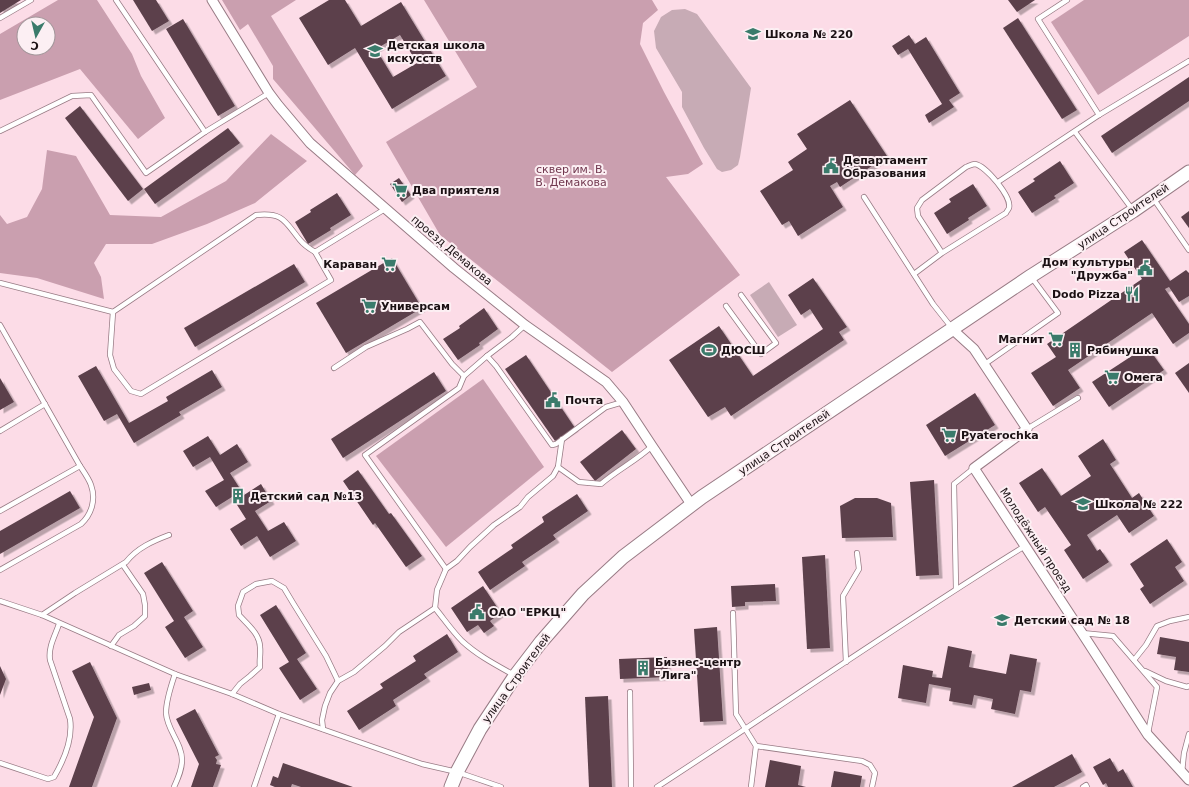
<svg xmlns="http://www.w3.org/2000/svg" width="1189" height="787" font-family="'DejaVu Sans',sans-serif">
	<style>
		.green { fill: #c7abb5 }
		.forest { fill: #ca9faf; fill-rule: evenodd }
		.building { fill: #5b414b; fill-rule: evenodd; filter: url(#shadow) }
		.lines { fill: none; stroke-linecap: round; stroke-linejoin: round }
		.lane-casing { stroke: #987b85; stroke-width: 6 }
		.street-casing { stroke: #987b85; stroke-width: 11 }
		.secondary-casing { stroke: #987b85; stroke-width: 15 }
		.lane { stroke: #fff; stroke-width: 4.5 }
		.street { stroke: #fff; stroke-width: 9 }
		.secondary { stroke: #fff; stroke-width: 13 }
		.labels { text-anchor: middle; stroke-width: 4; stroke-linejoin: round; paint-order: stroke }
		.poi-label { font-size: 11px; font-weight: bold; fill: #1b1114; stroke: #fceff3; text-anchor: start }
		.park-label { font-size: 11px; fill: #71384f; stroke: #fceff3 }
		.street-label { font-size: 11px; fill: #1b1114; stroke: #fceff3 }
	</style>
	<defs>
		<filter id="shadow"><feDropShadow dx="3.5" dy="3.5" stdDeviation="0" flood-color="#0004"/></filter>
	</defs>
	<rect width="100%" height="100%" fill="#fcdce7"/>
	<!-- green -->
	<g class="green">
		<polygon points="685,9 697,14 751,88 740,157 738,165 731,170 722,172 717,169 704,148 682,107 682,92 656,48 654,31 661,17 672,10"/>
		<polygon points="769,282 797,325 778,337 750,295"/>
	</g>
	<!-- forest -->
	<g class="forest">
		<path d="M58,0h39l35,54 9,22 24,42 -27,21 -58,-70 -80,31v-66zM24,24h24v24h-24z"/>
		<polygon points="222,0 296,0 271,16 363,166 355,175 273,79 273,66 248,24 240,30"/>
		<polygon points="424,0 652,0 658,10 643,23 640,44 664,92 703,164 688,174 666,177 740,275 612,372 440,235 386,142 477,87"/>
		<polygon points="1084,0 1189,0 1189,36 1098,95 1051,22"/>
		<polygon points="271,134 307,161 255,203 207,224 152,244 106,244 94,263 101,277 104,299 37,278 0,273 0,215 7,224 27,217 42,189 47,150 76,156 110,215 161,217 226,181"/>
		<polygon points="483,379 544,467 446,547 376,456"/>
	</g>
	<!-- building -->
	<g class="building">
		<polygon points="0,0 21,0 0,13"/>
		<polygon points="133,0 156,0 169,21 152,31"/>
		<path d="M329,0h16l16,26 40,-24 45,74 -54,33 -37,-61 -27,17 -29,-47zM400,35l17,28 -24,14 -17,-28z"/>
		<polygon points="1008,0 1035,0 1017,12"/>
		<polygon points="1018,18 1077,110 1062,119 1003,28"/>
		<polygon points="183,19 235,106 218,116 166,29"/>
		<polygon points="909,35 915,44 926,37 960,93 949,100 954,107 929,123 925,115 942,104 908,49 898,55 892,46"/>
		<polygon points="1189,77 1189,101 1112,153 1101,136"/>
		<polygon points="850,100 887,156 840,187 837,182 830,186 843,207 798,236 789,221 782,225 760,191 793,170 788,162 807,149 797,134"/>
		<polygon points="80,106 143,189 128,201 65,118"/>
		<polygon points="228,128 240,143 155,204 144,189"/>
		<polygon points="1060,161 1074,183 1054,196 1056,198 1032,213 1018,192 1035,181 1033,179"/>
		<polygon points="399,178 411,195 402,202 390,184"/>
		<polygon points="973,184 987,206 968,218 969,220 947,234 934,213 951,202 949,199"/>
		<polygon points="337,193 351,215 330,228 331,230 308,244 295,222 311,212 310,210"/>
		<polygon points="1189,211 1189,228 1181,217"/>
		<polygon points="1142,240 1170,281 1186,270 1189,273 1189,296 1179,302 1169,287 1165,289 1189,324 1189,333 1173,344 1152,313 1068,370 1080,388 1053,406 1031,373 1056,357 1047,344 1142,279 1124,252"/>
		<polygon points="392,258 422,308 346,353 316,303"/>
		<polygon points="294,264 305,282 195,347 184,328"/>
		<polygon points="813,278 847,327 839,332 844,340 731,416 725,407 708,417 669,360 719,326 753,376 823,329 810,309 801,315 788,295"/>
		<polygon points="484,308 498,329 479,343 480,345 458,360 443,339 460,328 459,326"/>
		<polygon points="1147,346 1164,370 1109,407 1092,382"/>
		<polygon points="526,355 575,428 555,441 505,369"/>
		<polygon points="1189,363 1189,393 1175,373"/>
		<polygon points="96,366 129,423 168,401 166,397 212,370 222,387 179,412 181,415 134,443 117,414 104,421 78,376"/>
		<polygon points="434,372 446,391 343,458 331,439"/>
		<polygon points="0,378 14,402 0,410"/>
		<polygon points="975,393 995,425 945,456 926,425"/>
		<polygon points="622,430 636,449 595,481 580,462"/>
		<polygon points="208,436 220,455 237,444 248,462 230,473 244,495 261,484 271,501 255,511 268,531 284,522 296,541 270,557 257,536 241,546 230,529 246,519 232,497 216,507 205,491 224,480 210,457 193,467 183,451"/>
		<polygon points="1103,439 1116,460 1110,464 1132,498 1139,493 1154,516 1129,533 1117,515 1087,535 1097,551 1100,549 1109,562 1083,579 1064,550 1071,545 1045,507 1038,512 1019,483 1042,468 1061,496 1091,476 1078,456"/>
		<polygon points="358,470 389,514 391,513 422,556 406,567 375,523 373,525 343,481"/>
		<polygon points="934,480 939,575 916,576 910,482"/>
		<polygon points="70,491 80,508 0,554 0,531"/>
		<polygon points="577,494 588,511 553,535 556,539 522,562 525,566 490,590 478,572 513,548 511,545 544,522 542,517"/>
		<polygon points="855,498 877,498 891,503 893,537 842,538 840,506"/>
		<polygon points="1167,539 1182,562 1175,567 1184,581 1150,604 1140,589 1144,586 1130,564"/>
		<polygon points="825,555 830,648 807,649 802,557"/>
		<polygon points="162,562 193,611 184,617 203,647 185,658 165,627 174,621 144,573"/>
		<polygon points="775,584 776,601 745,602 745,606 732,607 731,586"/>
		<polygon points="483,586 501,613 490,621 494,626 484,633 478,625 467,632 451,608"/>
		<polygon points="276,605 306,653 297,659 317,689 300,700 279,668 289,662 260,615"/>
		<polygon points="717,627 723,721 700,722 694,629"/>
		<polygon points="447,634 458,652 424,674 427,678 393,700 396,706 359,730 347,711 383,688 380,684 416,661 413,656"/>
		<polygon points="1160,637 1189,642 1189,672 1174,670 1176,657 1157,654"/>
		<polygon points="948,646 972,651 969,667 1006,674 1010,654 1037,659 1031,692 1020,690 1015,714 991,709 993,699 974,695 972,705 949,701 951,688 929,684 926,703 898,698 903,665 933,671 932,677 942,678"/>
		<polygon points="667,657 668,677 620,679 619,659"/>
		<polygon points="90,662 117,718 92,787 69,787 94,717 72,671"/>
		<polygon points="0,666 6,679 0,695"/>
		<polygon points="149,683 151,690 134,695 132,687"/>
		<polygon points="608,696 612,787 589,787 585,697"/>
		<polygon points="195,709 219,755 215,757 217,760 216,764 221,765 213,787 191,787 199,764 176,719"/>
		<polygon points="1072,754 1082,772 1054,787 1012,787"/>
		<polygon points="1110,758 1118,772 1123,769 1133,787 1108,787 1106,783 1103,785 1093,767"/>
		<polygon points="770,760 801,766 798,785 806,787 765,787"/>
		<polygon points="283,763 353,787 301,787 292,784 291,787 275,787 270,785 273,776 278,778"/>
		<polygon points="834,771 862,776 860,787 831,787"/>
	</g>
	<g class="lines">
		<!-- lane casing -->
		<g class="lane-casing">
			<g id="lane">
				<polyline points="116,0 205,132"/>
				<polyline points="1067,0 1038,19 1099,115"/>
				<polyline points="0,18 31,0"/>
				<polyline points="0,131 72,96 91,95 146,173 205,132 269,93"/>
				<polyline points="1075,132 1132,209"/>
				<polyline points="998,182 1099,115 1189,61"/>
				<polyline points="864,197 933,304 952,328"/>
				<polyline points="1153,198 1189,250"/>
				<path d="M914,274l28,-21 -24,-37 -1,-8 5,-8 44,-33c3,-1 6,-3 9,-3 11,2 37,33 34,44 0,1 -3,4 -3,5l-64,40"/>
				<path d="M0,283l113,29 143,-97c28,-3 29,7 44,25 4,5 10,9 15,12l70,-43"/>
				<polyline points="726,306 761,354 776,343 741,295"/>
				<polyline points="113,312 110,355 114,369 131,391 141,394 331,280 315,252"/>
				<polyline points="0,325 80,466 0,511"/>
				<polyline points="525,325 512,337 487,356 496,366 552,445 556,444 606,407 623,402"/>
				<polyline points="487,356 464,376 459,388 365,455 446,569 457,561 470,547 494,525 520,507 528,497 553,476 558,467 562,439"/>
				<polyline points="985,364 1058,313 1032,278"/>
				<polyline points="334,368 366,347 407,329 420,322 452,364 464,376"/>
				<polyline points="1027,429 1078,398"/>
				<polyline points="0,431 45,404"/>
				<path d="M558,467l21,15 22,2c16,-14 35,-23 51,-38"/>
				<path d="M446,569l-9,21 -2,18c9,11 17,23 27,33 15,14 34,24 52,34"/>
				<path d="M0,570l81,-46c11,-10 15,-25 10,-39 -2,-6 -7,-13 -11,-19"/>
				<polyline points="956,589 954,484 974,468"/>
				<polyline points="0,601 42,615 175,674 232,694 279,714 422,764 457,772 501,787"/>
				<polyline points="733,613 736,714 756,746 751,787"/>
				<path d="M42,615l33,-22 51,-31c11,-14 27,-21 43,-27"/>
				<polyline points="1082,633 1113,636 1157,687 1148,733"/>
				<polyline points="111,646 119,635 134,626 145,616 145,605 143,594 123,565"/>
				<polyline points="1134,660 1146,645 1157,626 1170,621 1189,617"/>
				<polyline points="846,662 843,596 859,569 857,553"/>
				<polyline points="1145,671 1166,681 1187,687 1189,686"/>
				<polyline points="630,692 631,787"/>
				<path d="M232,694l8,-10 10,-8 10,-9c-1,-7 1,-13 0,-20 0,-13 -13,-23 -21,-32l-1,-9 5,-14 13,-8 16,-3 12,7 9,15 33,53 12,25"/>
				<polyline points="323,729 322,720 325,706 330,693 338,681 354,672 385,646 399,632 435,608"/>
				<polyline points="756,746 862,761 870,765 875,773 872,787"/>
				<path d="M0,763l48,16 6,-2c10,-17 19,-38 16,-58l-20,-59c-2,-13 5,-24 9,-36"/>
				<polyline points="1182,772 1184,753 1189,734"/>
				<path d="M174,787c4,-9 8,-17 8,-27 0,-17 -15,-30 -16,-47 0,-13 5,-27 9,-39"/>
				<polyline points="254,787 279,714"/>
				<path d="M657,787c123,-80 243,-164 368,-241"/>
				<polyline points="1083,787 1086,785 1087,787"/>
			</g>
		</g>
		<!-- street casing -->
		<g class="street-casing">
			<g id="street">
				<polyline points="212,0 269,93 278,105 310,143 454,268 525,325 606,382 623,402 652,446 691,504"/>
				<polyline points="952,329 974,349 1027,429 974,468 1082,633 1148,735 1189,780"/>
			</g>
		</g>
		<!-- secondary casing -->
		<g class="secondary-casing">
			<polyline id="secondary" points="451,787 457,772 480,729 515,676 541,642 583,594 623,557 702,497 1031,276 1133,211 1189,172"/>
		</g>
		<!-- lane -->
		<use href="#lane" class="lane"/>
		<!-- street -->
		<use href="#street" class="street"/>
		<!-- secondary -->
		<use href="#secondary" class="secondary"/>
	</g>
	<!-- icons -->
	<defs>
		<g id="school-bare" transform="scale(1.2)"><path d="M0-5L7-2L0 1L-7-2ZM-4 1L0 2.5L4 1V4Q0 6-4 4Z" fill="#3a7b6b" stroke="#fceff3" stroke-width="2.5" paint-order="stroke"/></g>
		<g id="civic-bare" transform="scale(1.2)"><path d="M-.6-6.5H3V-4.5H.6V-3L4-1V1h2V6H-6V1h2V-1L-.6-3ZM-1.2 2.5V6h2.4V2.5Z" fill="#3a7b6b" stroke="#fceff3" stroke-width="2.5" paint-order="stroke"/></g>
		<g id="supermarket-bare" transform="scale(1.2)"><path d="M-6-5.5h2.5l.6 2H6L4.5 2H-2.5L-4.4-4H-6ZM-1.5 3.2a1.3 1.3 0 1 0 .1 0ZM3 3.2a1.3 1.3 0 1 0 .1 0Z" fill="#3a7b6b" stroke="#fceff3" stroke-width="2.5" paint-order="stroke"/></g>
		<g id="restaurant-bare" transform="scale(1.2)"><path d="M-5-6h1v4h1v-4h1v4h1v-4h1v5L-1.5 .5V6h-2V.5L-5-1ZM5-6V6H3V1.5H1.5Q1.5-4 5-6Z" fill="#3a7b6b" stroke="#fceff3" stroke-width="2.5" paint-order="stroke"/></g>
		<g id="stadium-bare" transform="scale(1.2)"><path d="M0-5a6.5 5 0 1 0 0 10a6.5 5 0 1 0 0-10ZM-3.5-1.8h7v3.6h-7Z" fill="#3a7b6b" stroke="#fceff3" stroke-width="2.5" paint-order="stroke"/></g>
		<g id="building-bare" transform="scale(1.2)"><path d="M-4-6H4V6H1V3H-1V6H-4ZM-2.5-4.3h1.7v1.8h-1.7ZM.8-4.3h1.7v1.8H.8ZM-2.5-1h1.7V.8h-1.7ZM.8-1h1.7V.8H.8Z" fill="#3a7b6b" stroke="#fceff3" stroke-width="2.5" paint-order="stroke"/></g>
	</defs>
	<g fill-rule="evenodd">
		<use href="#school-bare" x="753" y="34"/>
		<use href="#school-bare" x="375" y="51"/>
		<use href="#civic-bare" x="831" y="166"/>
		<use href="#supermarket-bare" x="400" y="190"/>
		<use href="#supermarket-bare" x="389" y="264"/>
		<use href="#civic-bare" x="1145" y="268"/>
		<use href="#restaurant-bare" x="1132" y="294"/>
		<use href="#supermarket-bare" x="369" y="306"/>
		<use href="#supermarket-bare" x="1056" y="339"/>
		<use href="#stadium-bare" x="709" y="350"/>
		<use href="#building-bare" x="1075" y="350"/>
		<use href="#supermarket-bare" x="1112" y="377"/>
		<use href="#civic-bare" x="553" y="400"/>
		<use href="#supermarket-bare" x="949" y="435"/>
		<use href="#building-bare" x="238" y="496"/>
		<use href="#school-bare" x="1083" y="504"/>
		<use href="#civic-bare" x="477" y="612"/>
		<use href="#school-bare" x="1002" y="620"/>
		<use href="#building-bare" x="643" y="668"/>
	</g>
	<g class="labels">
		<!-- poi labels -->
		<g class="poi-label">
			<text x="765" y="38">Школа № 220</text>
			<text x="387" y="49">Детская школа<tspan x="387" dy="13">искусств</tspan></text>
			<text x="843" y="164">Департамент<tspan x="843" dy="13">Образования</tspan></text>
			<text x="412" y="194">Два приятеля</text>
			<text x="1133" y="266" text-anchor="end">Дом культуры<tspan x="1133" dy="13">"Дружба"</tspan></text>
			<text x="377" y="268" text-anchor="end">Караван</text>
			<text x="1120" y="298" text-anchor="end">Dodo Pizza</text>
			<text x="381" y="310">Универсам</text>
			<text x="1044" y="343" text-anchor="end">Магнит</text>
			<text x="721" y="354">ДЮСШ</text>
			<text x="1087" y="354">Рябинушка</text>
			<text x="1124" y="381">Омега</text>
			<text x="565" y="404">Почта</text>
			<text x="961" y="439">Pyaterochka</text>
			<text x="250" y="500">Детский сад №13</text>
			<text x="1095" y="508">Школа № 222</text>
			<text x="489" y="616">ОАО "ЕРКЦ"</text>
			<text x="1014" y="624">Детский сад № 18</text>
			<text x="655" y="666">Бизнес-центр<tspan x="655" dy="13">"Лига"</tspan></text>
		</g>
		<!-- park labels -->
		<g class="park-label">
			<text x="571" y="173">сквер им. В.<tspan x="571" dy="13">В. Демакова</tspan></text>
		</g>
		<!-- street labels -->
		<g class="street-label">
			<text transform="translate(1123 216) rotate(-34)" y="4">улица Строителей</text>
			<text transform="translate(452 250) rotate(40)" y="4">проезд Демакова</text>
			<text transform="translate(784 442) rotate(-34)" y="4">улица Строителей</text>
			<text transform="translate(1036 540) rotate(57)" y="4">Молодёжный проезд</text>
			<text transform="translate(516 678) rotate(-54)" y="4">улица Строителей</text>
		</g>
	</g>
	<!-- north arrow -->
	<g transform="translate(36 36) rotate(188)"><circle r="19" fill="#fceff3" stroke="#a2969a"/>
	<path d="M0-3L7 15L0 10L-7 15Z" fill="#3a7b6b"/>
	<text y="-6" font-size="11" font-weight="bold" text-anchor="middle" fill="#1b1114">С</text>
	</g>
</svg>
